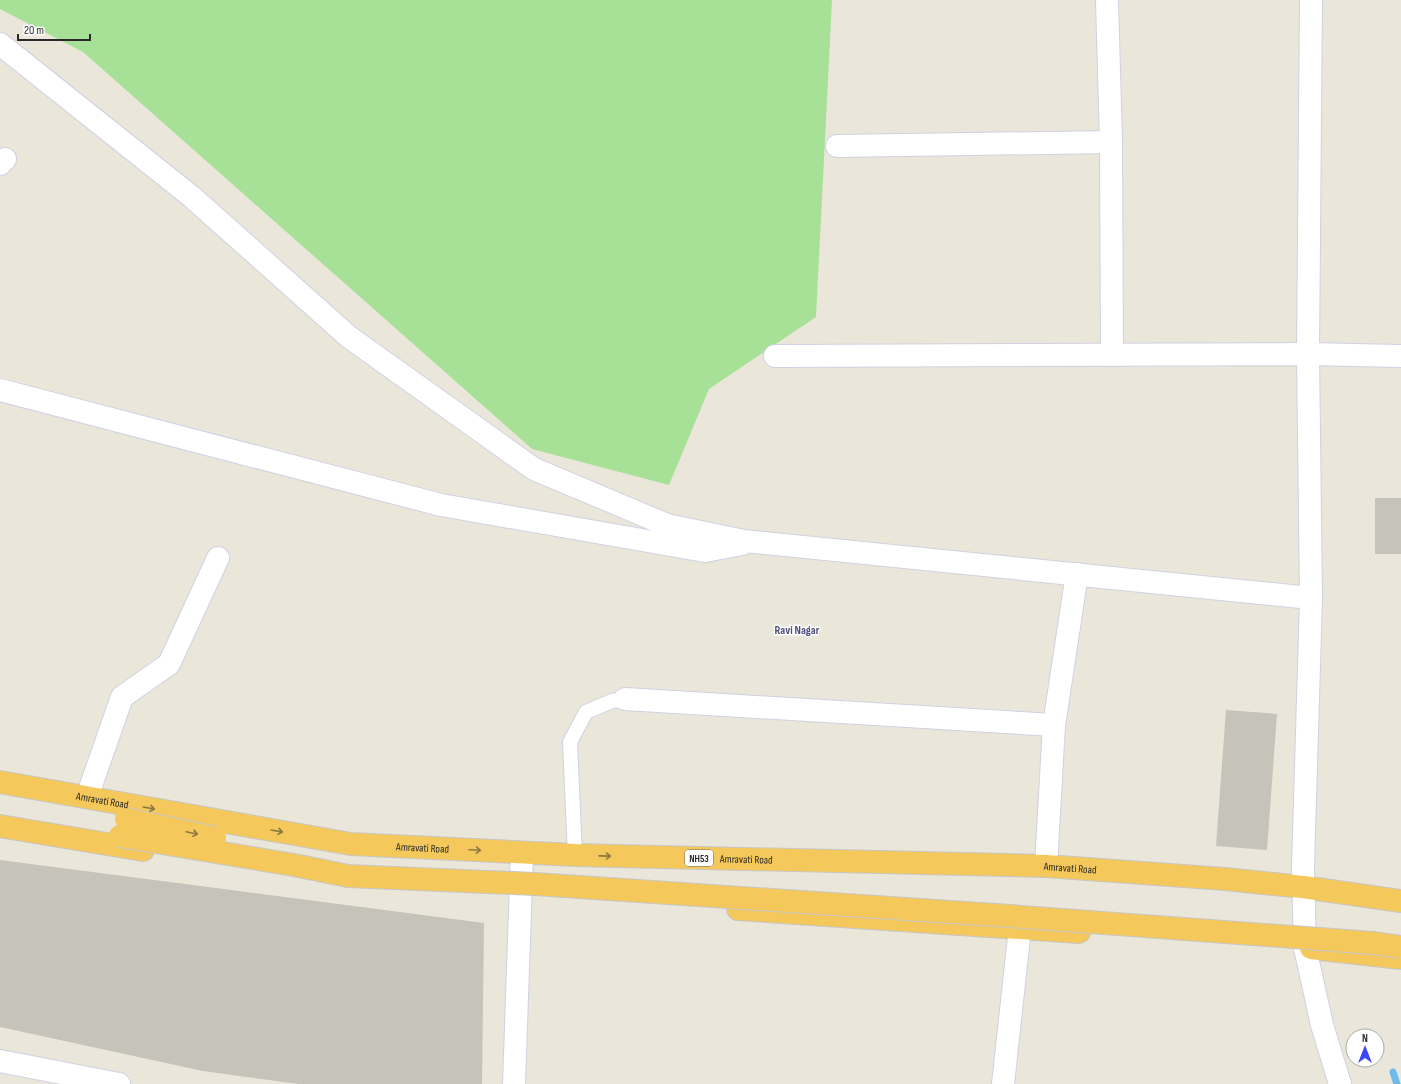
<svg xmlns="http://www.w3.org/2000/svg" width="1401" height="1084" font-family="'Sofia Sans Condensed',sans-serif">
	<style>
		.green { fill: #a7e197 }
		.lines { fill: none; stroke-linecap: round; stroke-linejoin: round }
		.stream { stroke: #6fbaec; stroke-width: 7 }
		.building { fill: #c6c3ba }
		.service-casing { stroke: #d0d1e2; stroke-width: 16 }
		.minor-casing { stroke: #d0d1e2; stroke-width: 24 }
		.tertiary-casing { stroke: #d0d1e2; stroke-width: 24 }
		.trunk-casing { stroke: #c7c7c7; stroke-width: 24 }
		.service { stroke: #fff; stroke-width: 14 }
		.minor { stroke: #fff; stroke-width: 22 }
		.tertiary { stroke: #fff; stroke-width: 22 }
		.trunk { stroke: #f4c85a; stroke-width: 22 }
		.trunk-bridge-casing { stroke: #c7c7c7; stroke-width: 24; stroke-linecap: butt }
		.trunk-bridge { stroke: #f4c85a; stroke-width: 22 }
		.oneway { stroke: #8e7842 }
		.labels { text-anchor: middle; stroke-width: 3; stroke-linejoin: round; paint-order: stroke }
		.shield { fill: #fff; stroke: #696969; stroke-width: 1 }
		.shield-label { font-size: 10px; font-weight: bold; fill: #292929 }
		.street-label { font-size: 11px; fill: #292929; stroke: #fff }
		.neighbourhood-label { font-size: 12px; font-weight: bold; fill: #4a4c78; stroke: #fff }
	</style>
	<rect width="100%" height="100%" fill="#ebe6da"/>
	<!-- green -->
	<polygon class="green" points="0,0 832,0 816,317 709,389 669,485 532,449 83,52 0,9"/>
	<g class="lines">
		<!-- stream -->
		<polyline class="stream" points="1393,1072 1397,1084"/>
	</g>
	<!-- building -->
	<g class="building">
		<rect x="1375" y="498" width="26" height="56"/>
		<polygon points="1226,710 1277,714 1267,850 1216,846"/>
		<polygon points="0,860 484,923 482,1084 299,1084 203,1071 0,1027"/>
	</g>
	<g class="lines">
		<!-- service casing -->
		<g class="service-casing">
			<polyline id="service" points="575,855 570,742 586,712 612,701 625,699"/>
		</g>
		<!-- minor casing -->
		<g class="minor-casing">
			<g id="minor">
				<polyline points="1107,0 1111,142 1112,355"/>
				<polyline points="0,44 192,197 349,337 534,469 667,525 744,541 1311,598"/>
				<polyline points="837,146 1111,142"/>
				<polyline points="0,164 5,159"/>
				<polyline points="775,356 1308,354 1401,356"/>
				<polyline points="0,390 441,505 705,551 742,544"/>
				<polyline points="625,699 1054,725"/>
				<polyline points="87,797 122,697 169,664 218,558"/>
				<polyline points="1046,866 1054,725 1077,574"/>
				<polyline points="1305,948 1303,867 1311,598 1308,354 1311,0"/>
				<polyline points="0,1061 119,1084"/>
				<polyline points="514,1084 522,853"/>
				<polyline points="1003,1084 1020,928"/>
			</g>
		</g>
		<!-- tertiary casing -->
		<g class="tertiary-casing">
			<polyline id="tertiary" points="1305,948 1322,1025 1340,1084"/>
		</g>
		<!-- trunk casing -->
		<g class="trunk-casing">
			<g id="trunk">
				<path id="s1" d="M0,782l351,62 224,11 471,11 179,13 78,8 98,14"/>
				<polyline points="0,826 143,850"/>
				<polyline points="738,909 1079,932"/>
				<polyline points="1311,948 1401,958"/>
			</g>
		</g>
		<!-- service -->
		<use href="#service" class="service"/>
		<!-- minor -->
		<use href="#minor" class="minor"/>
		<!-- tertiary -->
		<use href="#tertiary" class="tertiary"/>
		<!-- trunk -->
		<use href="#trunk" class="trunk"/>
		<!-- trunk-bridge casing -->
		<g class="trunk-bridge-casing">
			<g id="trunk-bridge">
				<polyline points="126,819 215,838"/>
				<polyline points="120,836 294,865 348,876 535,884 1010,916 1373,943 1401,947"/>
			</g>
		</g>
		<!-- trunk-bridge -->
		<use href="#trunk-bridge" class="trunk-bridge"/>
	</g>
	<!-- one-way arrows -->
	<defs><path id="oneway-shaft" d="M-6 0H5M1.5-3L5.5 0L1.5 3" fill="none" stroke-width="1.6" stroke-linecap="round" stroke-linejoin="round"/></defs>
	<g class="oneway">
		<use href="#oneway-shaft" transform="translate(149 808) rotate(10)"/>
		<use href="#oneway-shaft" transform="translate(277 831) rotate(10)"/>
		<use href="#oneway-shaft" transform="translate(192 833) rotate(12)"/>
		<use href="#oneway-shaft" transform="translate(475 850) rotate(3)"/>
		<use href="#oneway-shaft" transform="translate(605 856) rotate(1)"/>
	</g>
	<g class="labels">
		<!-- shield labels -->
		<rect class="shield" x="685" y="850" width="28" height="16" rx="3"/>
		<g class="shield-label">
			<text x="699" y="862">NH53</text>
		</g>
		<!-- street labels -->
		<g class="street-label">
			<text dy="4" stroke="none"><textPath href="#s1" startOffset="104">Amravati Road</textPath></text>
			<text dy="4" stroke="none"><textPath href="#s1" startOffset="428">Amravati Road</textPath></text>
			<text dy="4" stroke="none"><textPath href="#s1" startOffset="752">Amravati Road</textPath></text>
			<text dy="4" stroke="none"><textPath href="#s1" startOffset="1076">Amravati Road</textPath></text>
		</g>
		<!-- neighbourhood labels -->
		<g class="neighbourhood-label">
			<text x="797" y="634">Ravi Nagar</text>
		</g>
	</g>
	<!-- north arrow -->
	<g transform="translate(1365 1048)"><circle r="19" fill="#ffffff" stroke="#a9a9a9"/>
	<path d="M0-3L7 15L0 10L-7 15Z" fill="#3c47f6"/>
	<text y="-6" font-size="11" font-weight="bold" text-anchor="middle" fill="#292929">N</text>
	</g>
	<!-- scale -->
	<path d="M18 34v6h72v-6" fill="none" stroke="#292929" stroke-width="2"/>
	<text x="24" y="34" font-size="12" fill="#292929" stroke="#ffffff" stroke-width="3" paint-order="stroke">20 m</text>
</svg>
